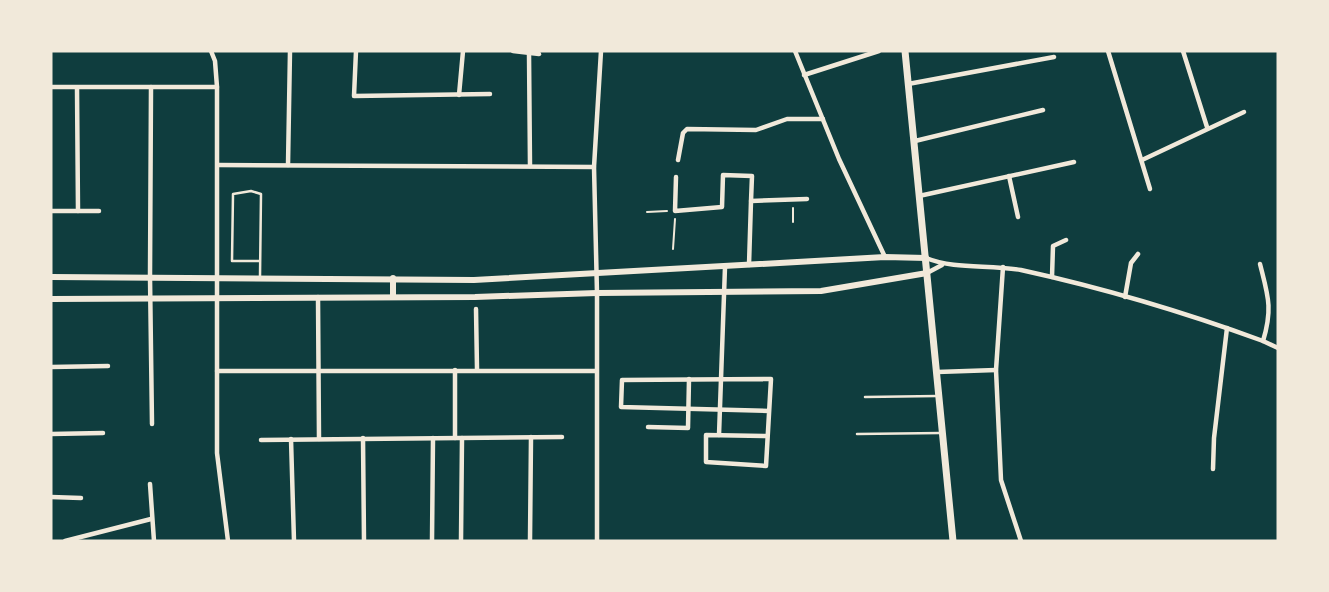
<svg xmlns="http://www.w3.org/2000/svg" width="1329" height="592" font-family="'Nunito Sans',sans-serif">
	<style>
		.lines { fill: none; stroke-linecap: round; stroke-linejoin: round }
		.path { stroke: #f1e9da; stroke-width: 2 }
		.service { stroke: #f1e9da; stroke-width: 2.5 }
		.minor { stroke: #f1e9da; stroke-width: 4.5 }
		.tertiary { stroke: #f1e9da; stroke-width: 6 }
		.secondary { stroke: #f1e9da; stroke-width: 7 }
	</style>
	<rect width="100%" height="100%" fill="#0f3d3e"/>
	<g class="lines">
		<!-- path -->
		<g class="path">
			<polyline points="793,208 793,222"/>
			<polyline points="647,212 667,211"/>
			<polyline points="673,249 675,219"/>
		</g>
		<!-- service -->
		<g class="service">
			<polyline points="259,261 232,261 233,194 251,191 261,194 260,277"/>
			<polyline points="865,397 937,396"/>
			<polyline points="857,434 941,433"/>
		</g>
		<!-- minor -->
		<g class="minor">
			<polyline points="211,51 215,61 217,87 217,453 228,541"/>
			<polyline points="356,51 354,96 490,94"/>
			<polyline points="513,51 539,54"/>
			<polyline points="795,51 839,159 885,257"/>
			<polyline points="1108,51 1150,189"/>
			<polyline points="1183,51 1207,127"/>
			<polyline points="529,53 530,166"/>
			<polyline points="804,75 879,51"/>
			<polyline points="908,84 1054,57"/>
			<polyline points="51,87 217,87"/>
			<polyline points="151,87 150,277 152,424"/>
			<polyline points="77,88 78,211"/>
			<polyline points="459,95 463,51"/>
			<polyline points="915,141 1043,110"/>
			<polyline points="678,160 683,133 687,129 756,130 787,119 823,119"/>
			<polyline points="1142,160 1244,112"/>
			<polyline points="218,165 594,167"/>
			<polyline points="288,165 290,51"/>
			<polyline points="1009,176 1018,217"/>
			<polyline points="676,177 675,211 722,207 723,175 752,176 751,201 807,199"/>
			<polyline points="919,196 1074,162"/>
			<polyline points="51,211 99,211"/>
			<path d="M926,258c30,12 63,6 95,12 82,18 163,42 242,71l15,7"/>
			<path d="M1260,264c8,32 13,44 3,77"/>
			<polyline points="749,265 751,201"/>
			<polyline points="1003,267 996,370 1001,480 1021,541"/>
			<polyline points="927,273 942,265"/>
			<polyline points="1052,277 1053,246 1066,240"/>
			<polyline points="318,297 319,439"/>
			<polyline points="1125,297 1131,263 1138,254"/>
			<polyline points="476,309 477,369"/>
			<polyline points="51,367 108,366"/>
			<polyline points="217,371 596,371"/>
			<polyline points="937,372 996,370"/>
			<polyline points="648,427 688,428 689,379"/>
			<polyline points="51,434 103,433"/>
			<polyline points="719,435 725,267"/>
			<polyline points="767,436 706,435 706,462 766,466 771,379 622,380 621,407 769,411"/>
			<polyline points="363,438 364,541"/>
			<polyline points="455,438 455,370"/>
			<polyline points="291,439 294,541"/>
			<polyline points="261,440 562,437"/>
			<polyline points="1213,469 1214,438 1227,328"/>
			<polyline points="150,484 154,541"/>
			<polyline points="51,497 81,498"/>
			<polyline points="65,541 151,519"/>
			<polyline points="432,541 433,438"/>
			<polyline points="461,541 462,438"/>
			<polyline points="530,541 531,437"/>
			<polyline points="597,541 597,293 594,167 601,51"/>
		</g>
		<!-- tertiary -->
		<g class="tertiary">
			<polyline points="51,277 474,280 885,257 926,258"/>
			<polyline points="393,297 393,278"/>
			<polyline points="51,299 475,297 597,293 821,291 927,273"/>
		</g>
		<!-- secondary -->
		<polyline class="secondary" points="905,51 953,541"/>
	</g>
	<!-- border -->
	<rect width="1329" height="592" fill="none" stroke="#f1e9da" stroke-width="105"/>
</svg>
